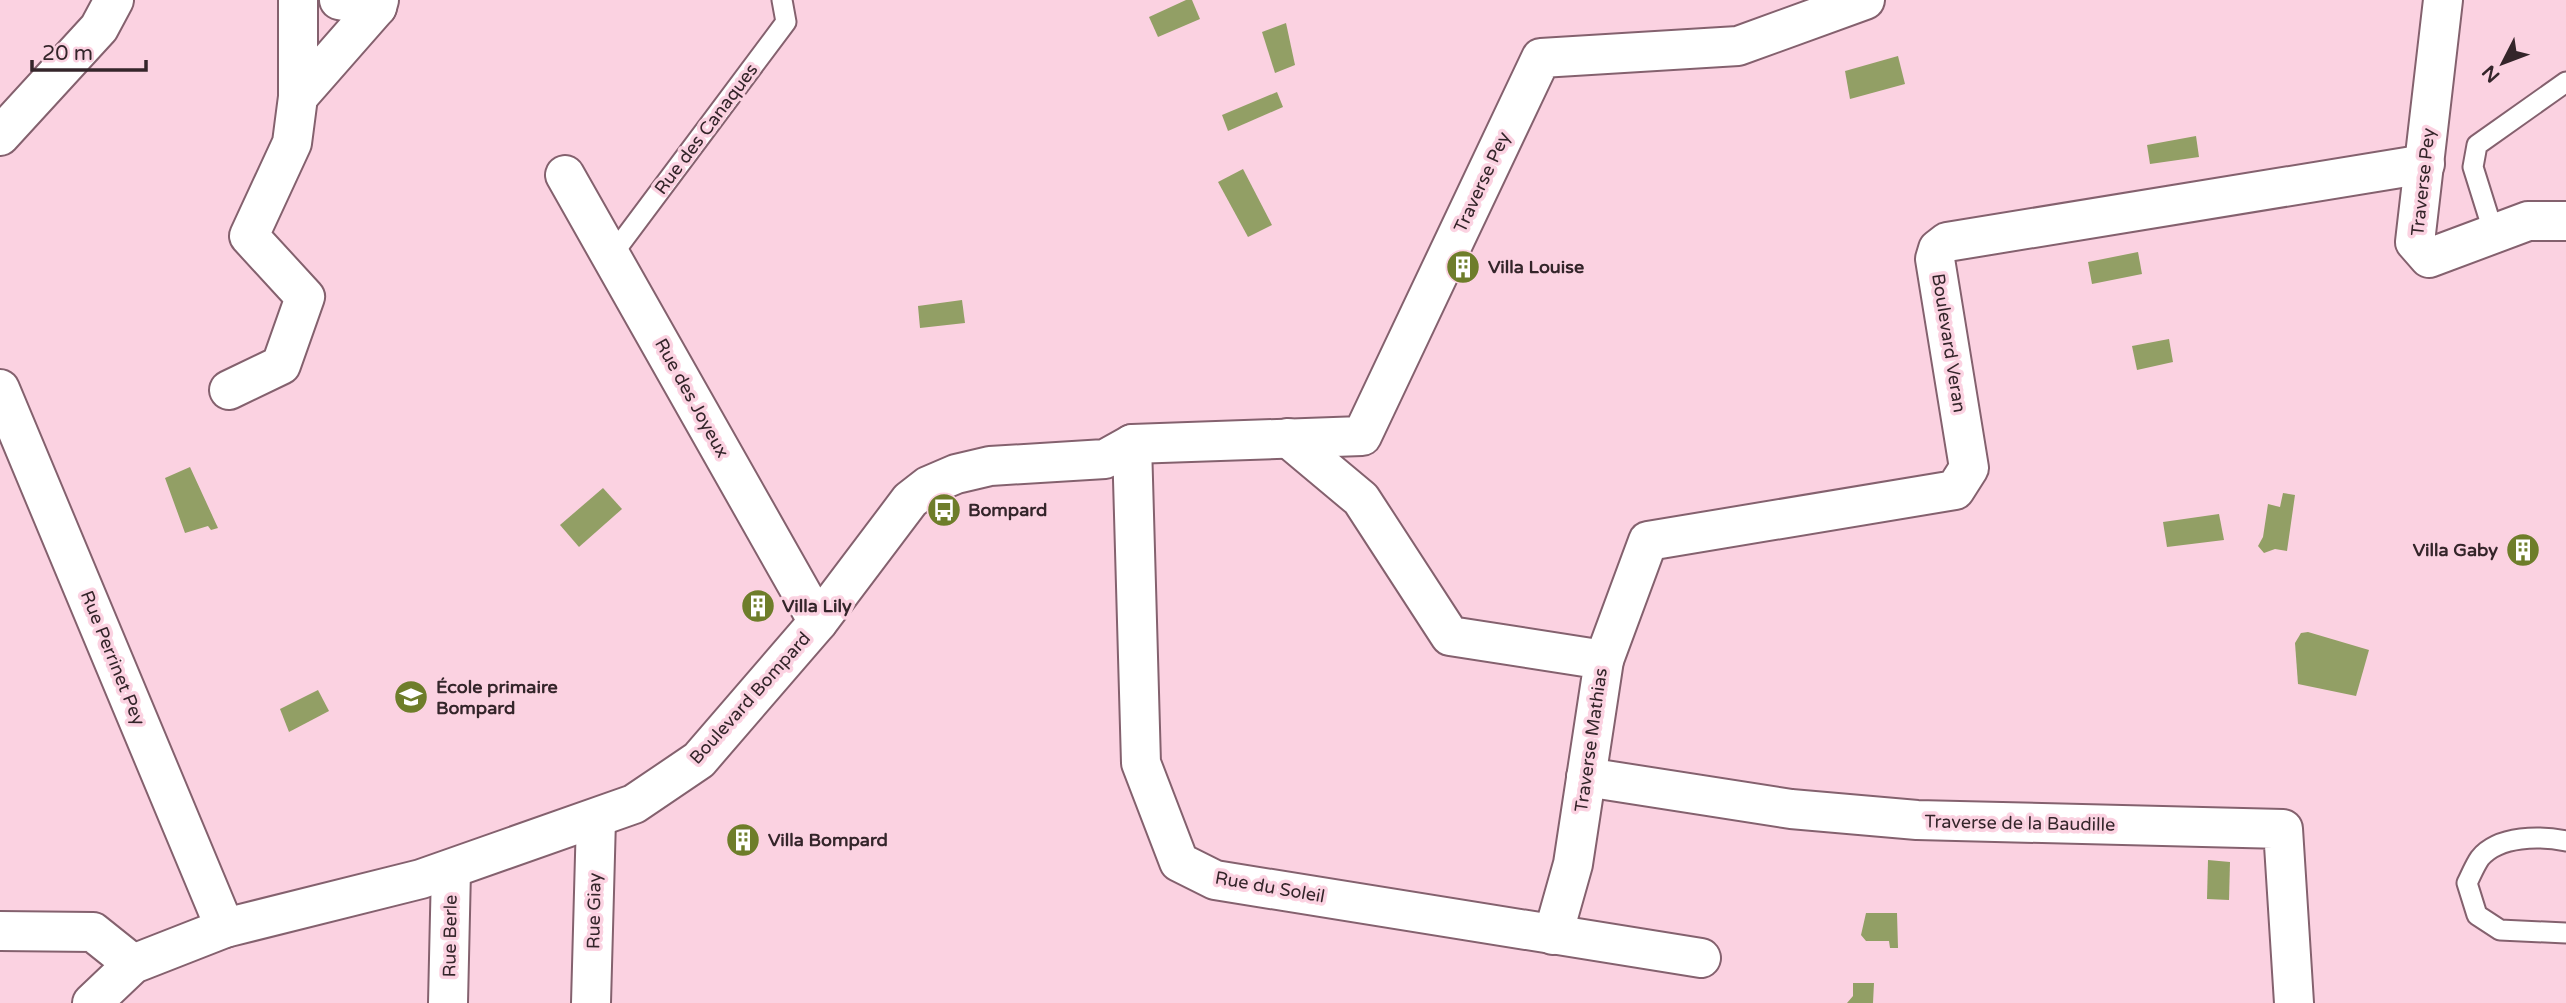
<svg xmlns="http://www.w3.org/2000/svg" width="2566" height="1003" font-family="'Varela Round',sans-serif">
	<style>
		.water { fill: #929f65 }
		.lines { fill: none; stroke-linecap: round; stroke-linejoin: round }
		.lane-casing { stroke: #84616e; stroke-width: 23 }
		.street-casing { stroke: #84616e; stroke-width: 42 }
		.lane { stroke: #fff; stroke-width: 19 }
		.street { stroke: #fff; stroke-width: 38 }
		.labels { text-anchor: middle; stroke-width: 7; stroke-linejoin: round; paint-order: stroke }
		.street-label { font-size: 18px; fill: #34252a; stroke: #fbd2e1 }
		.poi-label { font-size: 18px; font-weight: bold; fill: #34252a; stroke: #fbd2e1; text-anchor: start }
	</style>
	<rect width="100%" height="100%" fill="#fbd2e1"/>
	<!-- water -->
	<g class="water">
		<polygon points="1186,0 1192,0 1200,19 1158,37 1149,17"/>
		<polygon points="1286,23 1295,65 1275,73 1262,32"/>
		<polygon points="1898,56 1905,84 1850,99 1845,71"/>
		<polygon points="1277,92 1283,107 1228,131 1222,115"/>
		<polygon points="2196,136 2199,157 2150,164 2147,145"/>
		<polygon points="1243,169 1272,225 1248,237 1218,182"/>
		<polygon points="2138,252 2142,274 2092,284 2088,262"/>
		<polygon points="962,300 965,323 920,328 918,306"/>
		<polygon points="2169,339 2173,362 2137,370 2132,346"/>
		<polygon points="190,467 218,528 211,530 208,526 185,533 165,478"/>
		<polygon points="603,488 622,509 579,547 560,525"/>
		<polygon points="2283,493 2295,495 2287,551 2275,549 2264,553 2258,546 2263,537 2268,504 2280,507"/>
		<polygon points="2219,514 2224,540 2167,547 2163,522"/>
		<polygon points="2308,632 2369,650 2356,696 2298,684 2295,643 2301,633"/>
		<polygon points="318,690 329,711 289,732 280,709"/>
		<polygon points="2208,860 2230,862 2229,900 2207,899"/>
		<polygon points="1866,913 1897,913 1898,948 1890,948 1889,941 1866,941 1861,935"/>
		<polygon points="1853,983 1874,983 1873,1003 1847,1003 1853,996"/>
	</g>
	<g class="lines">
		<!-- lane casing -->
		<g class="lane-casing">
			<g id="lane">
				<polyline points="2494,234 2473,167 2477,145 2566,82"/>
				<polyline points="612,255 786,22 782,0"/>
				<path d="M2566,841c-25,-5 -67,-6 -86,17 -5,7 -9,17 -13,25l10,32 23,15 66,3"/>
			</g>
		</g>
		<!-- street casing -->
		<g class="street-casing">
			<g id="street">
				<polyline points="339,0 377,7 379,0"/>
				<polyline points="2443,0 2415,242 2429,258 2528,221 2566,221"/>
				<polyline points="298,97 377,7"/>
				<polyline points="0,136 99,28 114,0"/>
				<polyline points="565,175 818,622"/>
				<polyline points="0,389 225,928"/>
				<polyline points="229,390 281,365 305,297 249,236 292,143 298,97 298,0"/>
				<polyline points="1288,438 1361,499 1450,636 1604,660 1573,864 1553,935"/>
				<polyline points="1132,444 1141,763 1179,862 1215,880 1701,958"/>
				<polyline points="1604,660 1648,541 1955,490 1969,468 1935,259 1938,249 1947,242 2425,164"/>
				<polyline points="1586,777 1791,809 1917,820 2283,829 2294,1003"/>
				<polyline points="0,931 93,932 133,964"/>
				<polyline points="92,1003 133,964 225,928 421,879 634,804 699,760 818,622 910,500 928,486 956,474 990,466 1105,459 1132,444 1362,436 1541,58 1738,46 1865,0"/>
				<polyline points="448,1003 451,870"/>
				<polyline points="591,1003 596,819"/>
			</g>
		</g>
		<!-- lane -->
		<use href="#lane" class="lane"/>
		<!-- street -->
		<use href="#street" class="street"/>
	</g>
	<!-- icons -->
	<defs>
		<g id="building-disc" transform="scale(1.75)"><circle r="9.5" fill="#6e7d2a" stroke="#fbd2e1"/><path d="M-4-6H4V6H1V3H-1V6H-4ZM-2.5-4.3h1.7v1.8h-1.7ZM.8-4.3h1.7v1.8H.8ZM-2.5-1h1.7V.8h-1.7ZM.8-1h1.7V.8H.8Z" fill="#fff"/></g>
		<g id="bus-disc" transform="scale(1.75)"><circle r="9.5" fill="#6e7d2a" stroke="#fbd2e1"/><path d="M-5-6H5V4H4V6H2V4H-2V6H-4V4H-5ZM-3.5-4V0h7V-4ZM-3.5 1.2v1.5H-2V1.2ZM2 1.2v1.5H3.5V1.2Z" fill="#fff"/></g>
		<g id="school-disc" transform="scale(1.75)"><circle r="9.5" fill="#6e7d2a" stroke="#fbd2e1"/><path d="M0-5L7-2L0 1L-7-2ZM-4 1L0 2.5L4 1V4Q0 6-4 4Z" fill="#fff"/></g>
	</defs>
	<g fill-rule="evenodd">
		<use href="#building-disc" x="1463" y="267"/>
		<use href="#bus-disc" x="944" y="510"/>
		<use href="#building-disc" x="2523" y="550"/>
		<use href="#building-disc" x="758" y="606"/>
		<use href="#school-disc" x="411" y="697"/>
		<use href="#building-disc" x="743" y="840"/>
	</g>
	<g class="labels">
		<!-- street labels -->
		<g class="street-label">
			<text transform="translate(706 129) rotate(-53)" y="6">Rue des Canaques</text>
			<text transform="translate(1482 182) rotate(-65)" y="6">Traverse Pey</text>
			<text transform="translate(2423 182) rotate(-84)" y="6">Traverse Pey</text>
			<text transform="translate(1949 343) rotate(81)" y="6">Boulevard Veran</text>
			<text transform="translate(692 398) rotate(61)" y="6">Rue des Joyeux</text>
			<text transform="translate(113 658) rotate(68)" y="6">Rue Perrinet Pey</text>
			<text transform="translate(750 698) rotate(-48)" y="6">Boulevard Bompard</text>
			<text transform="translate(1591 740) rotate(-82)" y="6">Traverse Mathias</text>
			<text transform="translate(2020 823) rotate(1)" y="6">Traverse de la Baudille</text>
			<text transform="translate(1270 887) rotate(10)" y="6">Rue du Soleil</text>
			<text transform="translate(594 911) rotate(-89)" y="6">Rue Giay</text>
			<text transform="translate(450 936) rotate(-89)" y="6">Rue Berle</text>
		</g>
		<!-- poi labels -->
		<g class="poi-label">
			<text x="1488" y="273">Villa Louise</text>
			<text x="968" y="516">Bompard</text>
			<text x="2498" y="556" text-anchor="end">Villa Gaby</text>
			<text x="782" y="612">Villa Lily</text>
			<text x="436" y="693">École primaire<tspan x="436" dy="21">Bompard</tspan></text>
			<text x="768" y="846">Villa Bompard</text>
		</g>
	</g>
	<!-- north arrow -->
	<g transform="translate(2503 63) rotate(228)" stroke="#fbd2e1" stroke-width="5" paint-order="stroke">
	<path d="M0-5L12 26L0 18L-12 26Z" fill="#34252a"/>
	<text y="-10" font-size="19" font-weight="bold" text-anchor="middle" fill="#34252a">N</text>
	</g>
	<!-- scale -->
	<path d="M32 60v10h114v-10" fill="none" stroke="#34252a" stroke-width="3.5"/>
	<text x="42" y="60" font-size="21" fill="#34252a" stroke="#fbd2e1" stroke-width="5" paint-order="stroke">20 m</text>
</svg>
